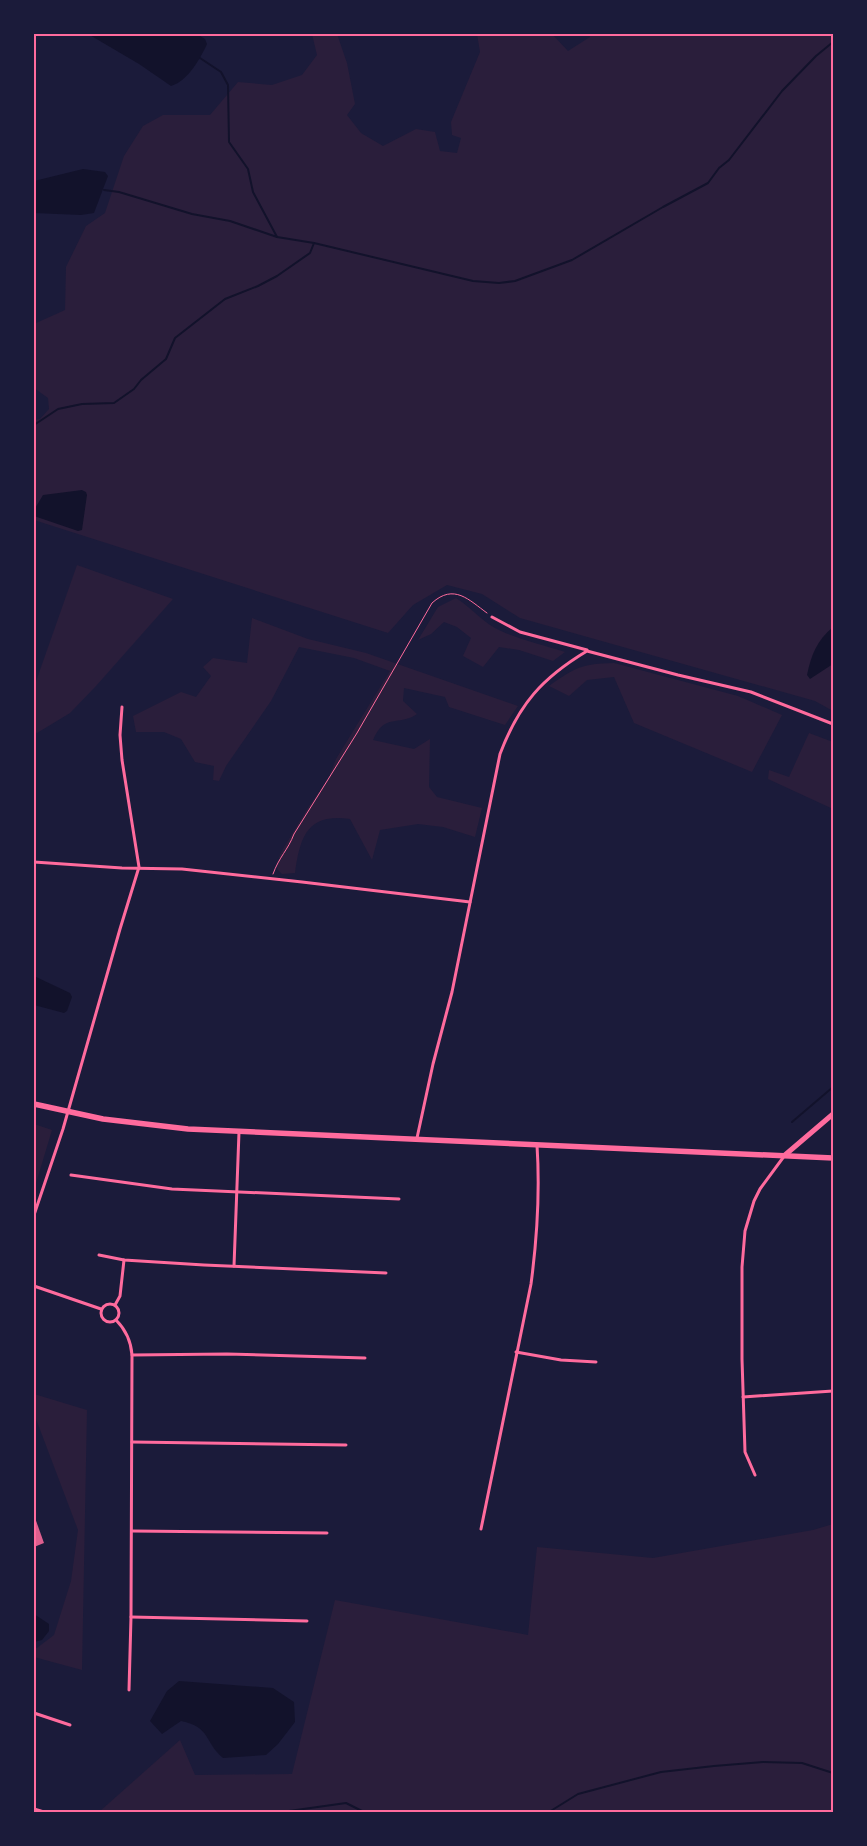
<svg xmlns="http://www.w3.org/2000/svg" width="867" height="1846" font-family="Cabin,sans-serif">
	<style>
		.green { fill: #2a1e3b }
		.water { fill: #12122b }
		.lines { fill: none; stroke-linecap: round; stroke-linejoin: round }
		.stream { stroke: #12122b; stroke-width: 2 }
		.building { fill: #dd5f8e }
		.path { stroke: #ff6b9d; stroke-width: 1 }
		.minor { stroke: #ff6b9d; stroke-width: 3 }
		.secondary { stroke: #ff6b9d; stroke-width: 5 }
		.primary { stroke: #ff6b9d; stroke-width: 5.5 }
		.neatline { fill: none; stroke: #ff6b9d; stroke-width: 2 }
	</style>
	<rect width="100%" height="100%" fill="#1b1b3a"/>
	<!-- green -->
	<g class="green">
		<polygon points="312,34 337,34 347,63 355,104 347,115 361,133 383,146 416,129 435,132 440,151 457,153 461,138 452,135 451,122 480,52 477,34 552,34 568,51 590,37 589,34 833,34 833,711 815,701 520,618 482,594 447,585 413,605 388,633 34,520 34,420 40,419 49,409 48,398 34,388 34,324 65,310 66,267 86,226 105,213 124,156 143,126 163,115 210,115 238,82 272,85 302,75 317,55"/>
		<polygon points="77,565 173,599 96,686 70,713 37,733 34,731 34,687"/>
		<path d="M456,598c16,10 27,25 45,33 20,9 43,14 64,21l-12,9 -34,-11 -20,-3 -16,20 -20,-11 8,-18 -14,-11 -13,-5 -13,12 -13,6 20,-33z"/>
		<path d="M252,618l56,21 58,14 152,53 -13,19 -56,-18 -4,-10 -41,-9 -1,13 14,13c-19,13 -32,-2 -44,26l41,9 16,-10 -1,48 8,10 45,11 -7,29 -32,-10 -25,-3 -38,6 -8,30 -22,-41c-43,-6 -50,18 -55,54l-13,1 -5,-5 3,-15 29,-48 19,-27 8,-20 54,-88 -36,-13 -55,-11 -28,54 -45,65 -7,15 -6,-1 1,-14 -19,-4 -14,-23 -17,-7h-28l-3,-16 48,-24 15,5 15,-21 -8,-9 10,-9 34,5z"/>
		<path d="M614,663l124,33 44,19 -30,57 -118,-49 -20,-46 -27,3 -18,16 -20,-10c27,-19 32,-22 65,-23z"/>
		<polygon points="809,733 833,742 833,809 768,779 769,770 789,777"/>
		<polygon points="34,1124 52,1130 34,1190"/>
		<polygon points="34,1394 87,1410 82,1670 34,1657 34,1647 37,1648 54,1635 71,1581 78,1530 36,1419 34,1418"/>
		<polygon points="833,1524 833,1812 99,1812 180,1740 195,1775 292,1774 335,1600 528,1635 537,1547 653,1558 813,1530"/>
	</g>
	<!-- water -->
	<g class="water">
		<path d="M88,34h109l8,5 2,5c-7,15 -19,37 -36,42l-32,-22z"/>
		<polygon points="83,169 105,172 108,176 94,213 81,215 34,213 34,181"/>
		<polygon points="82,490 86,492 87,495 82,530 78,531 34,516 34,510 43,495"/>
		<path d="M833,627v37l-23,15 -3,-4c4,-20 10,-35 26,-48z"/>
		<polygon points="34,976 70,993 72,997 67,1011 64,1013 34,1005"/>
		<polygon points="34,1614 49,1624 49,1631 42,1640 34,1642"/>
		<path d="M179,1681l94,7 21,14 1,20 -17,22 -12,11 -43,3c-19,-16 -12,-31 -42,-37l-19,13 -12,-13 17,-30z"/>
	</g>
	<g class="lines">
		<!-- stream -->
		<g class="stream">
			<polyline points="200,58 221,72 228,85 229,142 248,169 253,192 277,237"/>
			<polyline points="104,190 119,192 192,214 230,221 277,237 314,243 473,281 499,283 515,281 572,260 663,207 708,183 719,168 729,160 782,91 816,56 833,42"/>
			<polyline points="34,425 58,409 82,404 114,403 134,389 141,380 166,359 175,338 225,299 258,286 277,276 310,253 314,243"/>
			<polyline points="792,1122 833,1087"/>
			<polyline points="282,1812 346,1803 364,1812"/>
			<polyline points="549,1812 578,1794 661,1772 714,1766 763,1762 802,1763 833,1773"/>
		</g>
	</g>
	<!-- building -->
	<polygon class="building" points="34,1515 44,1543 34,1547"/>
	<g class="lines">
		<!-- path -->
		<path class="path" d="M273,874c6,-17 15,-24 21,-40l63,-101 75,-130c22,-20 37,-3 55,10"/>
		<!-- minor -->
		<g class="minor">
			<polyline points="492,617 520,632 587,650"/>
			<polyline points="34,862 122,868 182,869 302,882 470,902"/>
			<path d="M417,1138l16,-74 19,-72 48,-238c19,-50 42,-76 87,-103l91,24 73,17 82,32"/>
			<polyline points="71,1175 172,1189 399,1199"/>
			<polyline points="34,1215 63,1129 120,929 139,867 122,760 120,735 122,707"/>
			<polyline points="99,1255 124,1260 204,1265 386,1273"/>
			<polyline points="234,1266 239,1132"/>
			<polyline points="34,1286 101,1309"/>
			<circle cx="110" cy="1313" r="9"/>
			<polyline points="115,1305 120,1296 124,1260"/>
			<path d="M116,1320c10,10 15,21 16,35l-1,262 -2,73"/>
			<polyline points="516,1352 561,1360 596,1362"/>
			<polyline points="132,1355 227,1354 365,1358"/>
			<polyline points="743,1397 833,1391"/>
			<polyline points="132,1442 346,1445"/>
			<polyline points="755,1475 745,1452 742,1359 742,1267 745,1231 754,1201 760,1189 785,1155"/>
			<path d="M481,1529l50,-245c6,-45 9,-93 6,-139"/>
			<polyline points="132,1531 327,1533"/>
			<polyline points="131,1617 307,1621"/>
			<polyline points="34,1713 70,1725"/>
			<polyline points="34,1809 44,1812"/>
		</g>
		<!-- secondary -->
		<polyline class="secondary" points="785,1155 833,1114"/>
		<!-- primary -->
		<polyline class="primary" points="34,1104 103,1119 188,1129 833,1158"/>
	</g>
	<!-- border -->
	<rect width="867" height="1846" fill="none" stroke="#1b1b3a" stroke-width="70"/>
	<rect x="35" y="35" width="797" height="1776" class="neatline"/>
</svg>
